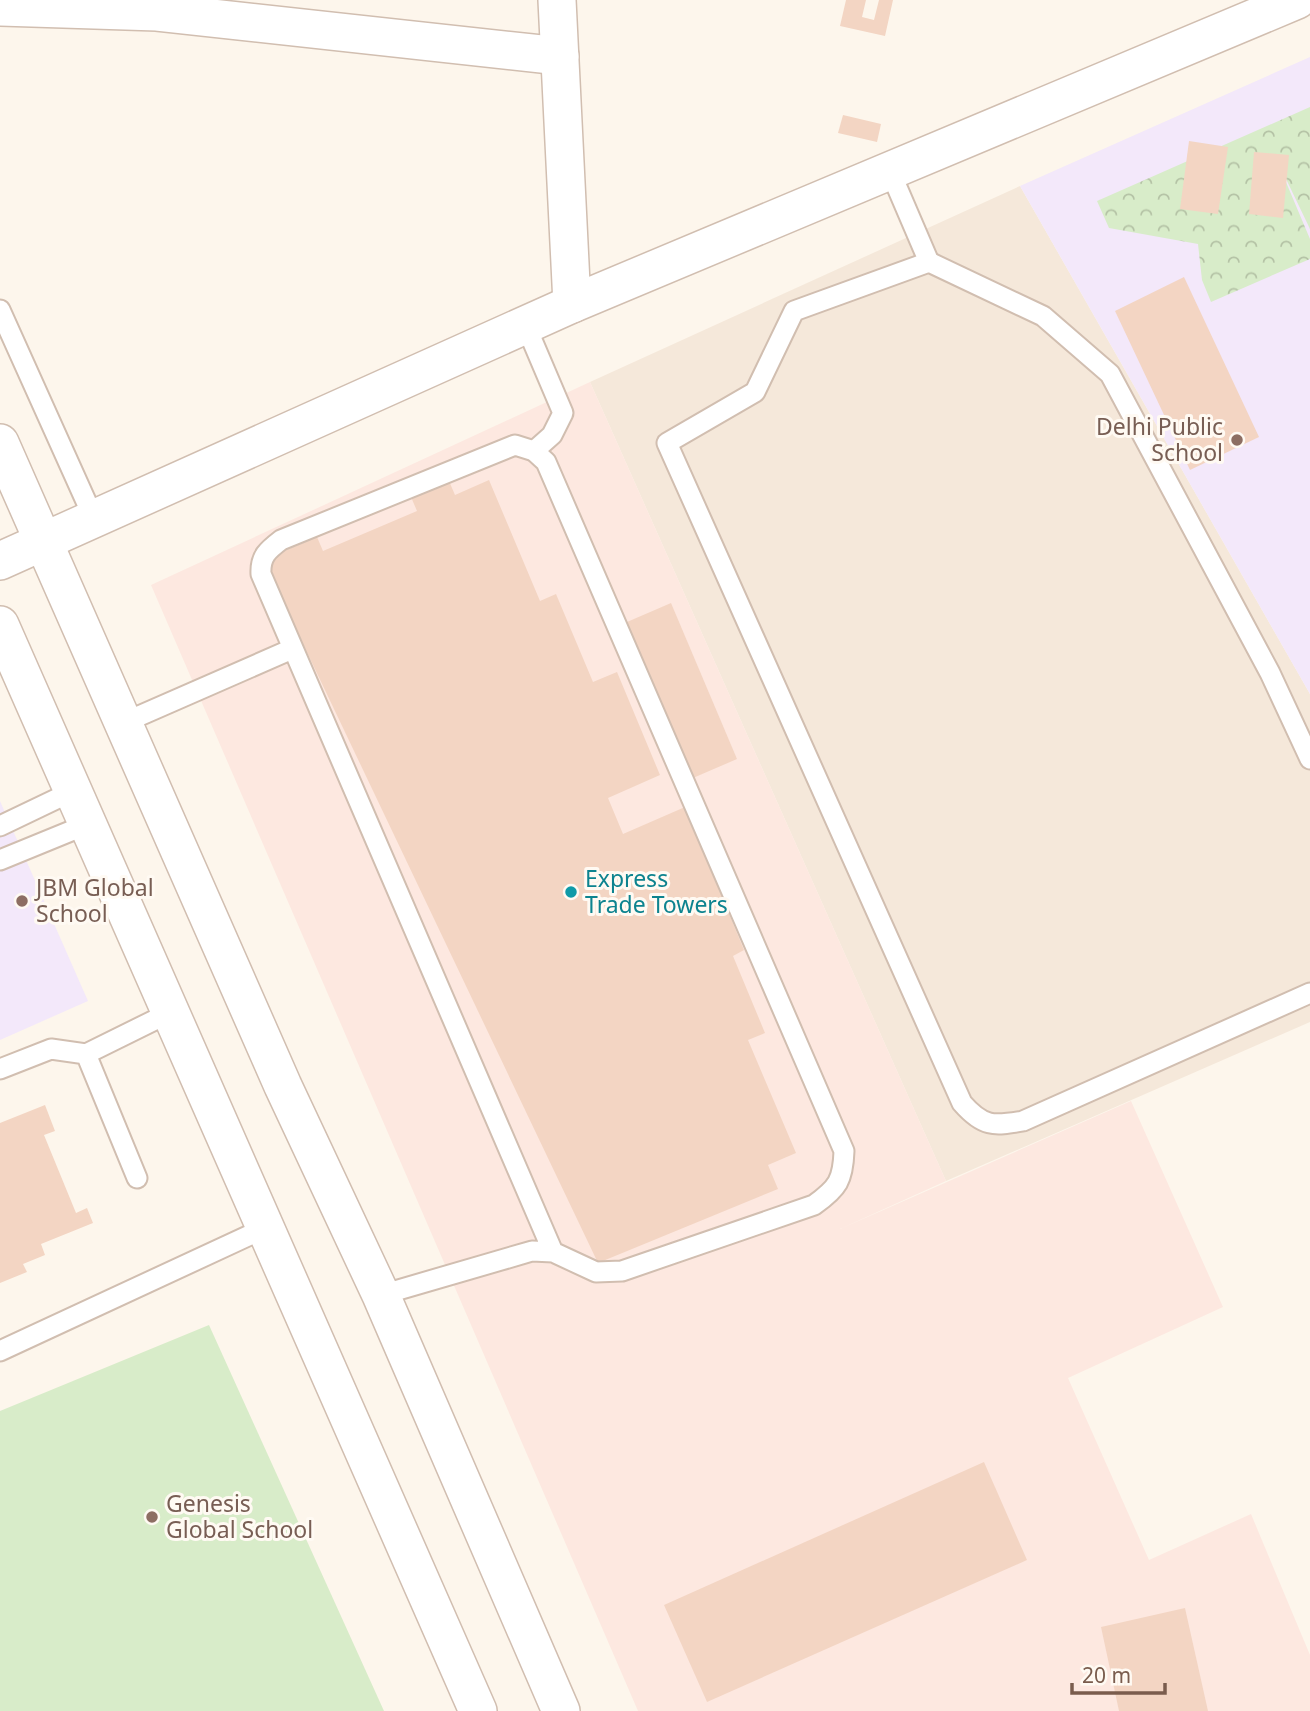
<svg xmlns="http://www.w3.org/2000/svg" width="1310" height="1711" font-family="'Noto Sans',sans-serif">
	<style>
		.residential { fill: #f5e8da }
		.commercial { fill: #fde8e0 }
		.education { fill: #f3e8fa }
		.park { fill: url(#park-crowns) }
		.garden { fill: #d8ecc9 }
		.building { fill: #f3d5c3 }
		.lines { fill: none; stroke-linecap: round; stroke-linejoin: round }
		.lane-casing { stroke: #d1beb0; stroke-width: 23 }
		.street-casing { stroke: #d1beb0; stroke-width: 40 }
		.lane { stroke: #fff; stroke-width: 19 }
		.street { stroke: #fff; stroke-width: 37 }
		.education-dot { fill: #8d6e63; stroke: #fffaf3; stroke-width: 2.5 }
		.culture-dot { fill: #0f9aa8; stroke: #fffaf3; stroke-width: 2.5 }
		.labels { text-anchor: middle; stroke-width: 6; stroke-linejoin: round; paint-order: stroke }
		.education-label { font-size: 23px; fill: #785e54; stroke: #fffaf3; text-anchor: start }
		.culture-label { font-size: 23px; fill: #0d838f; stroke: #fffaf3; text-anchor: start }
	</style>
	<defs>
		<pattern id="park-crowns" width="20" height="18" patternUnits="userSpaceOnUse" patternTransform="scale(1.75)"><rect width="20" height="18" fill="#d8ecc9"/><path d="M2 6a3 3 0 1 1 6 0M12 15a3 3 0 1 1 6 0" fill="none" stroke="#b4c2a5"/></pattern>
	</defs>
	<rect width="100%" height="100%" fill="#fdf6ec"/>
	<!-- residential -->
	<polygon class="residential" points="1020,186 1310,694 1310,1022 946,1181 590,382"/>
	<!-- commercial -->
	<polygon class="commercial" points="590,382 946,1181 840,1229 1131,1101 1223,1307 1068,1378 1149,1560 1251,1514 1310,1655 1310,1711 638,1711 151,585"/>
	<!-- education -->
	<g class="education">
		<polygon points="1310,57 1310,694 1020,186"/>
		<polygon points="0,801 88,1001 0,1040"/>
	</g>
	<!-- park -->
	<polygon class="park" points="1310,107 1310,229 1275,156 1310,239 1310,259 1211,302 1202,280 1198,244 1109,228 1097,201"/>
	<!-- garden -->
	<polygon class="garden" points="209,1325 384,1711 0,1711 0,1411"/>
	<!-- building -->
	<g class="building">
		<polygon points="846,0 866,0 862,17 874,20 879,0 893,0 885,36 840,26"/>
		<polygon points="843,115 881,124 877,142 838,133"/>
		<polygon points="1189,141 1228,147 1218,214 1180,209"/>
		<polygon points="1254,152 1289,155 1283,218 1249,214"/>
		<polygon points="1184,277 1259,437 1190,470 1115,311"/>
		<polygon points="489,480 540,601 556,594 593,682 617,672 660,775 608,798 623,834 685,807 744,950 733,956 765,1033 748,1040 796,1153 768,1165 778,1189 598,1263 263,560 317,537 323,551 417,511 411,497 449,481 455,495"/>
		<polygon points="671,603 737,759 693,778 627,622"/>
		<polygon points="45,1105 55,1131 44,1135 76,1213 87,1208 93,1223 41,1244 45,1255 23,1264 27,1272 0,1283 0,1123"/>
		<polygon points="984,1462 1027,1560 707,1702 664,1605"/>
		<polygon points="1185,1608 1208,1711 1119,1711 1101,1627"/>
	</g>
	<g class="lines">
		<!-- lane casing -->
		<g class="lane-casing">
			<g id="lane">
				<polyline points="890,171 929,262"/>
				<polyline points="0,310 94,519"/>
				<polyline points="526,326 563,413 552,435 534,451"/>
				<polyline points="123,723 292,649"/>
				<path d="M1310,759l-40,-86 -160,-299 -67,-58 -114,-54 -135,49 -39,81 -88,51 295,660c21,24 31,23 61,18l287,-128"/>
				<polyline points="0,826 73,791"/>
				<polyline points="0,860 88,824"/>
				<polyline points="86,1054 171,1012"/>
				<polyline points="0,1069 51,1049 86,1054 137,1178"/>
				<path d="M381,1295l151,-44 21,1 43,20 26,-1 192,-66c24,-17 29,-25 30,-54l-298,-689 -12,-11 -19,-6 -234,95c-13,10 -21,16 -20,34l292,678"/>
				<polyline points="0,1351 265,1228"/>
			</g>
		</g>
		<!-- street casing -->
		<g class="street-casing">
			<g id="street">
				<polyline points="557,0 572,304"/>
				<polyline points="0,7 157,12 560,56"/>
				<polyline points="0,443 283,1086 381,1295 561,1711"/>
				<polyline points="0,561 572,304 1297,0"/>
				<polyline points="0,625 478,1711"/>
			</g>
		</g>
		<!-- lane -->
		<use href="#lane" class="lane"/>
		<!-- street -->
		<use href="#street" class="street"/>
	</g>
	<!-- markers -->
	<g class="education-dot">
		<circle cx="1237" cy="440" r="7"/>
		<circle cx="22" cy="901" r="7"/>
		<circle cx="152" cy="1517" r="7"/>
	</g>
	<circle class="culture-dot" cx="571" cy="892" r="7"/>
	<g class="labels">
		<!-- education labels -->
		<g class="education-label">
			<text x="1223" y="435" text-anchor="end">Delhi Public<tspan x="1223" dy="26">School</tspan></text>
			<text x="36" y="896">JBM Global<tspan x="36" dy="26">School</tspan></text>
			<text x="166" y="1512">Genesis<tspan x="166" dy="26">Global School</tspan></text>
		</g>
		<!-- culture labels -->
		<g class="culture-label">
			<text x="585" y="887">Express<tspan x="585" dy="26">Trade Towers</tspan></text>
		</g>
	</g>
	<!-- scale -->
	<path d="M1072 1683v10h93v-10" fill="none" stroke="#7a5c4d" stroke-width="3.5"/>
	<text x="1082" y="1683" font-size="21" fill="#7a5c4d" stroke="#fffaf3" stroke-width="5" paint-order="stroke">20 m</text>
</svg>
